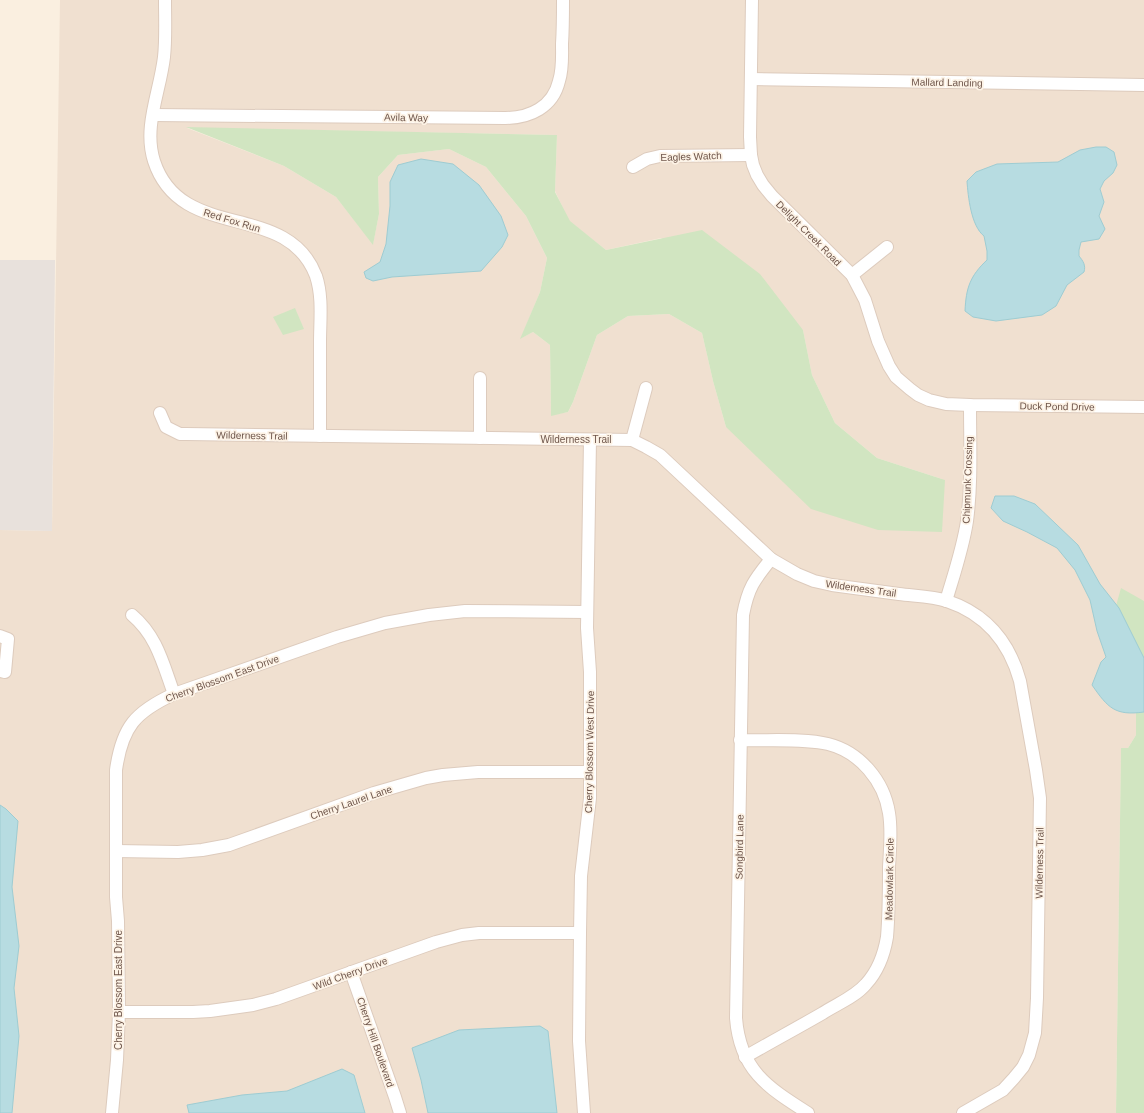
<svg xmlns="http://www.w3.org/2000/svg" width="1144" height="1113" font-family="Arial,sans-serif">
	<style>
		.residential { fill: #f0e0d0; fill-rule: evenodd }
		.industrial { fill: #e8e1dc }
		.green { fill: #d1e5c1 }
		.water { fill: #b7dce1; stroke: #9eccd2 }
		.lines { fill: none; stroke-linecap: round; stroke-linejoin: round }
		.minor-casing { stroke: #ddcbbd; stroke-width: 14 }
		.minor { stroke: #fff; stroke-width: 12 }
		.labels { text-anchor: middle; stroke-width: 3.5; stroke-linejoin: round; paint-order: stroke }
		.street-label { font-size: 10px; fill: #6e554a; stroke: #fdf3e6 }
	</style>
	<rect width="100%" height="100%" fill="#faefe0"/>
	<!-- residential -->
	<path class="residential" d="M60,0h1084v601l-3,-1 -5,94v41l-8,13 -7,1 -5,364h-1116v-583l52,1zM187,128l370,7 -2,56 14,30 37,29 55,-12 142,92 9,45 23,48 42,35 68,22 -219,-53 -13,-46 -11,-48 -33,-19 -41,2 -31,19 -24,67 -5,10 -17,3 -1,-70 -17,-13 -12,6 19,-46 7,-34 -21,-42 -40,-49 -37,-18 -51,6 -20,22 1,37 -6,30 -37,-47 -52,-31z"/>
	<!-- industrial -->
	<polygon class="industrial" points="0,260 55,260 52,531 0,530"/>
	<!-- green -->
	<g class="green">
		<polygon points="186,127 557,135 555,192 570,221 606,250 702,230 760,274 803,330 812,375 835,423 877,458 945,480 942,532 878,530 811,509 726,427 713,381 702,333 669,314 628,316 597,335 573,402 568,412 551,416 550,345 533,332 520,339 540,292 547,258 526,216 486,167 449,149 398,155 378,177 379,214 373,245 336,197 284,166"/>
		<polygon points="295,308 304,329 283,335 273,317"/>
		<polygon points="1121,588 1144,601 1144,1113 1116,1113 1121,748 1128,748 1136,735 1136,694 1112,620"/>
	</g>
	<!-- water -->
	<g class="water">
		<path d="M1096,147h10l8,5 3,13 -4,8 -9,8 -4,8 4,13 -5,14 6,13 -6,10 -18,3 -2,8v6c4,5 7,9 5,16l-17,13 -11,21 -14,9 -46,6 -23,-4 -8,-6c1,-23 5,-35 22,-51v-9l-3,-15c-13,-10 -16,-40 -17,-55l9,-9 21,-8 61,-2 22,-12z"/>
		<polygon points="421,159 453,164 479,185 501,216 508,235 502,247 481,271 392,277 373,281 366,278 364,272 380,262 386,244 390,206 390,182 398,165"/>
		<path d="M995,496h19l21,8 43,41 22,39 19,24 25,50v54c-29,4 -36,-4 -52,-27l9,-23 5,-5 -9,-26 -7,-31 -15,-30 -18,-22 -30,-16 -24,-11 -12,-13z"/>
		<polygon points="0,805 6,809 18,821 12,887 19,946 14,988 19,1036 12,1113 0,1113"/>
		<polygon points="540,1026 548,1031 557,1113 428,1113 421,1080 412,1048 459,1030"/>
		<polygon points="342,1069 354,1075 365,1113 189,1113 187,1105 242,1095 287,1091"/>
	</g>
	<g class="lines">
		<!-- minor casing -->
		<g class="minor-casing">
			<g id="minor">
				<path d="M165,0c0,19 1,39 -1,57 -4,35 -21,70 -10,104 27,83 133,38 162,115 7,21 4,45 4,66 0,32 0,63 0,94"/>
				<polyline points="752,0 750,137 751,155 753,165 757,175 763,185 772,196 852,275 865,300 878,341 889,366 896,377 910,389 918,395 929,400 946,404 970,405 1144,407"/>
				<polyline points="751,79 1144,85"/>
				<path d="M153,115l352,3c25,0 48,-11 54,-37 4,-12 3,-25 3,-37 1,-15 1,-29 1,-44"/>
				<polyline points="633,167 647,159 660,156 751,155"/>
				<polyline points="852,275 887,247"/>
				<path d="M160,413l6,14 14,7h6l446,6 14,7 14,8 111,104 26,15 17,7 18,4c22,3 45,6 67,9 15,2 33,2 48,7 39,13 62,40 73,80l16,89 4,28 -3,200 -2,35 -6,22 -6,12 -9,11 -11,12 -40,23"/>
				<polyline points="480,438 480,378"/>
				<polyline points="632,440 646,388"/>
				<path d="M771,559c-17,21 -23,29 -28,56l-7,403c4,52 31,69 72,95"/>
				<path d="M946,601c8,-27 17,-53 21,-80 5,-38 3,-77 3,-116"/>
				<path d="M132,615c25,21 31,49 42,79"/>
				<polyline points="0,636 8,639 5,672 0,671"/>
				<path d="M740,740c27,1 64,-2 88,4 32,8 56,37 61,69 3,18 1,36 0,54 0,24 0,47 -2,70 -3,18 -9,34 -21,47 -11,13 -29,20 -43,29 -26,15 -52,29 -78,44"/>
				<polyline points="116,851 178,852 202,850 229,845 374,793 426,778 443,775 478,772 590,772"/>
				<polyline points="351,972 395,1097 400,1113"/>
				<polyline points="119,1012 193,1012 210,1011 253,1005 276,999 436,942 462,935 479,933 580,933"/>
				<path d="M112,1113l5,-53 2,-48 -1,-91 -2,-24v-127c6,-43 19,-58 58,-76l163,-57 48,-14 44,-8 36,-4 122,1"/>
				<polyline points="584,1113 579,1041 580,933 581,876 590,798 590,672 587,628 590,440"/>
			</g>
		</g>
		<!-- minor -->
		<use href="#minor" class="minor"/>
	</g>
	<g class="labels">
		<!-- street labels -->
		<g class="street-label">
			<text transform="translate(947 82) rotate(1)" y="4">Mallard Landing</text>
			<text transform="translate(406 117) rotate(1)" y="4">Avila Way</text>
			<text transform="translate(691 156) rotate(-2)" y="4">Eagles Watch</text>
			<text transform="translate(232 220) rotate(17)" y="4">Red Fox Run</text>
			<text transform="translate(809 233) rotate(45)" y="4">Delight Creek Road</text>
			<text transform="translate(1057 406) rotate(1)" y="4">Duck Pond Drive</text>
			<text transform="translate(252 435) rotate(1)" y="4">Wilderness Trail</text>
			<text x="576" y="443">Wilderness Trail</text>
			<text transform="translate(967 480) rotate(-88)" y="4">Chipmunk Crossing</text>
			<text transform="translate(861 588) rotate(8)" y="4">Wilderness Trail</text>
			<text transform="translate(222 678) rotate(-20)" y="4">Cherry Blossom East Drive</text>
			<text transform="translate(589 752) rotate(-89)" y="4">Cherry Blossom West Drive</text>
			<text transform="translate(351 802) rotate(-19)" y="4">Cherry Laurel Lane</text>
			<text transform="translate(739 847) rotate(-89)" y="4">Songbird Lane</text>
			<text transform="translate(1039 863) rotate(-89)" y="4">Wilderness Trail</text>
			<text transform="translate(889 879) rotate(-89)" y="4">Meadowlark Circle</text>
			<text transform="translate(350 973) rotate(-20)" y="4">Wild Cherry Drive</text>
			<text transform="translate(118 990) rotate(-90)" y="4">Cherry Blossom East Drive</text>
			<text transform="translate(376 1042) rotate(71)" y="4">Cherry Hill Boulevard</text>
		</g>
	</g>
</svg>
